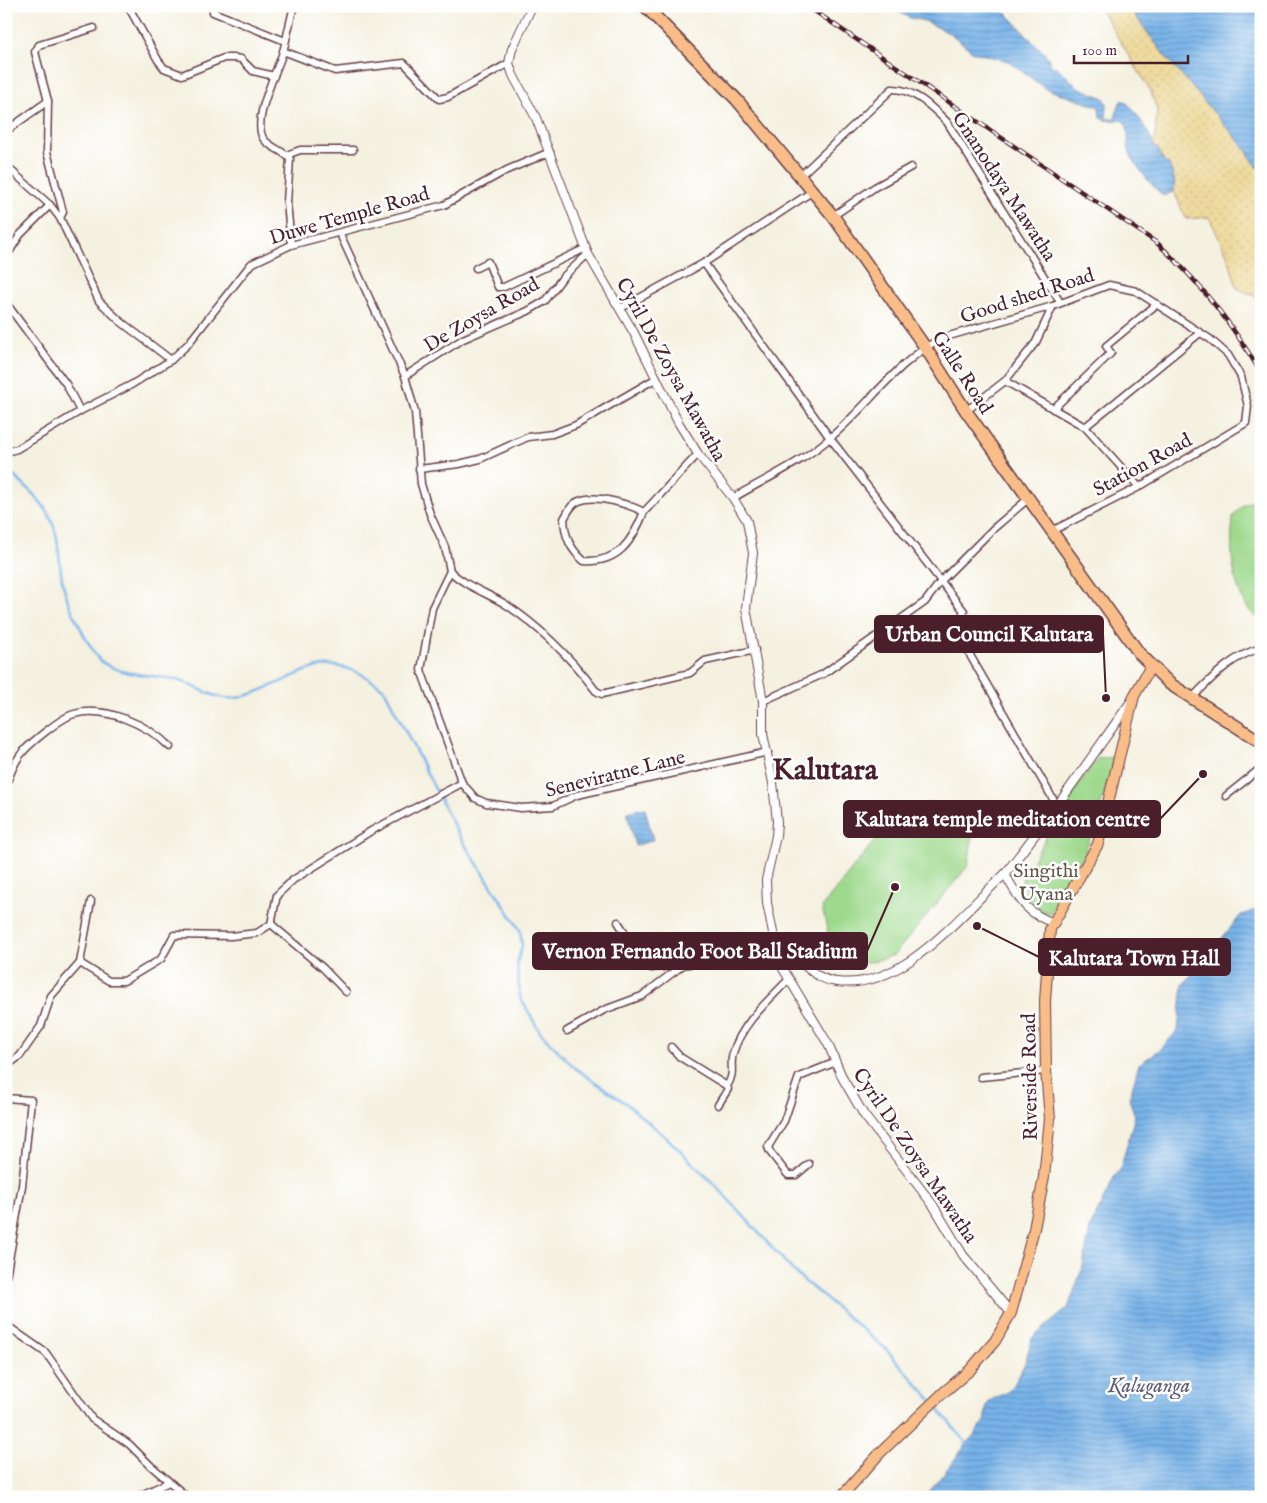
<svg xmlns="http://www.w3.org/2000/svg" width="1267" height="1503" font-family="'IM FELL English',serif">
	<style>
		.sand { fill: url(#sand-dots); stroke: #9c7c64 }
		.park { fill: #9ed98d; stroke: #747c5c }
		.water { fill: url(#water-rules); stroke: #60698a }
		.lines { fill: none; stroke-linecap: round; stroke-linejoin: round }
		.stream { stroke: #77b3e9; stroke-width: 2.5 }
		.minor-casing { stroke: #643e46; stroke-width: 9 }
		.tertiary-casing { stroke: #643e46; stroke-width: 10 }
		.primary-casing { stroke: #643e46; stroke-width: 12 }
		.trunk-casing { stroke: #643e46; stroke-width: 14 }
		.minor { stroke: #fff; stroke-width: 6 }
		.tertiary { stroke: #fff; stroke-width: 8 }
		.primary { stroke: #f9bd89; stroke-width: 10 }
		.trunk { stroke: #f9bd89; stroke-width: 11 }
		.rail-casing { stroke: #4a1f2b; stroke-width: 4.5 }
		.rail { stroke: #fff; stroke-width: 2.5; stroke-dasharray: 8; stroke-linecap: butt }
		.labels { text-anchor: middle; stroke-width: 5; stroke-linejoin: round; paint-order: stroke }
		.street-label { font-size: 20px; fill: #4a1f2b; stroke: #fff }
		.park-label { font-size: 20px; fill: #635748; stroke: #fff }
		.water-label { font-size: 21px; font-style: italic; fill: #5c5a77; stroke: #fff }
		.town-label { font-size: 30px; font-weight: bold; fill: #4a1f2b; stroke: #fff }
		.leader { fill: none; stroke: #4a1f2b; stroke-width: 2 }
		.callout-dot { fill: #4a1f2b; stroke: #fff; stroke-width: 2 }
		.callout { fill: #4a1f2b; stroke: #4a1f2b; stroke-width: 2 }
		.callout-label { font-size: 21px; text-anchor: middle; font-weight: bold; fill: #fff }
	</style>
	<defs>
		<pattern id="sand-dots" width="8" height="8" patternUnits="userSpaceOnUse" patternTransform="scale(1.25)"><rect width="8" height="8" fill="#eeda9e"/><path d="M2 2h.1M6 6h.1" fill="none" stroke="#cebb88" stroke-width="1.8" stroke-linecap="round"/></pattern>
		<pattern id="water-rules" width="6" height="5" patternUnits="userSpaceOnUse" patternTransform="scale(1.25)"><rect width="6" height="5" fill="#77b3e9"/><path d="M0 2.5h6" fill="none" stroke="#6491bd"/></pattern>
	</defs>
	<rect width="100%" height="100%" fill="#fff"/>
	<filter id="ink" filterUnits="userSpaceOnUse"><feTurbulence type="fractalNoise" baseFrequency=".02" numOctaves="2"/><feDisplacementMap in="SourceGraphic" scale="10" xChannelSelector="R" yChannelSelector="G"/><feConvolveMatrix kernelMatrix="1 2 1 2 8 2 1 2 1" color-interpolation-filters="sRGB"/></filter>
	<filter id="wash" filterUnits="userSpaceOnUse"><feTurbulence type="fractalNoise" baseFrequency=".0096" numOctaves="4" result="noise"/><feDisplacementMap in="SourceGraphic" scale="20" xChannelSelector="R" yChannelSelector="G"/><feGaussianBlur stdDeviation="1.12" result="paint"/><feColorMatrix in="noise" values="0 0 0 0 0 0 0 0 0 0 0 0 0 0 0 0 0 1.4 0 .05"/><feComposite in="paint" operator="in"/></filter>
	<g filter="url(#wash)">
		<rect width="100%" height="100%" fill="#f5f1e1"/>
		<!-- sand -->
		<polygon class="sand" points="1099,6 1128,6 1165,56 1243,146 1261,172 1261,299 1237,288 1228,257 1209,217 1186,219 1174,191 1175,181 1158,149 1154,148 1157,110 1151,92"/>
		<!-- park -->
		<g class="park">
			<path d="M1261,498v123c-27,-17 -31,-64 -29,-92 1,-4 0,-9 1,-12 5,-10 18,-17 28,-19z"/>
			<path d="M1112,757c4,16 -4,21 -8,36 -12,43 -26,84 -54,120 -20,-2 -24,-17 -28,-34l49,-84 26,-36z"/>
			<polygon points="932,802 957,810 973,832 968,866 894,955 872,962 857,962 842,952 828,933 822,907 898,811"/>
		</g>
		<!-- water -->
		<g class="water">
			<path d="M888,6h111c12,12 23,23 33,35 8,9 16,12 19,25l6,1 21,20 26,11 3,6 -1,15 9,-1 5,-16 3,-2c10,6 29,36 31,47l4,2 5,12 6,3 5,14v13l-10,5c-11,-8 -32,-34 -35,-46 -2,-8 1,-20 -4,-27 -5,-7 -17,1 -25,-5l-1,-11 -53,-18 -38,-28 -35,-9 -22,-18 -26,-13 -15,-3z"/>
			<polygon points="1128,6 1261,6 1261,172 1243,146 1165,56"/>
			<polygon points="645,808 653,840 635,846 627,812"/>
			<polygon points="1261,908 1261,1497 920,1497 929,1492 984,1422 987,1405 991,1400 1009,1391 1016,1381 1025,1363 1032,1338 1068,1308 1083,1266 1090,1228 1114,1177 1120,1170 1135,1116 1129,1099 1139,1064 1160,1050 1178,1030 1183,985 1241,915"/>
		</g>
		<g class="lines">
			<!-- stream -->
			<g class="stream">
				<path d="M6,469c14,13 33,28 42,44 12,21 10,44 14,66 4,22 14,40 24,60 6,9 10,21 21,26 22,12 49,9 73,16 21,7 38,22 61,16 62,-16 80,-57 143,-8l74,145 62,96 2,15 -5,19 3,33 20,35 35,36 52,36 41,35 50,49 78,86 90,75 46,52"/>
				<polyline points="935,1405 968,1445"/>
			</g>
		</g>
	</g>
	<g filter="url(#ink)">
		<g class="lines">
			<!-- minor casing -->
			<g class="minor-casing">
				<g id="minor">
					<polyline points="128,6 158,60 164,68 182,75 224,58 234,58 241,59 253,71 274,76"/>
					<polyline points="212,6 213,12 285,41"/>
					<polyline points="283,51 335,71 404,63 439,99 448,97 509,63"/>
					<polyline points="6,131 48,101"/>
					<polyline points="287,155 300,150 353,150"/>
					<polyline points="6,166 50,205 60,218 99,301 120,321 171,360"/>
					<path d="M800,176l92,-87c21,-1 41,19 55,33l113,180"/>
					<polyline points="833,216 875,187 911,167"/>
					<polyline points="60,218 63,212 47,152 48,101 35,52 39,45 94,28"/>
					<polyline points="340,234 405,376 415,412 421,484 430,514 445,547 450,571"/>
					<path d="M291,245l-4,-43 3,-43c-7,-9 -22,-12 -27,-21 -11,-19 14,-67 20,-86 4,-15 7,-31 11,-46"/>
					<polyline points="6,257 20,235 50,205"/>
					<path d="M704,263l126,175 134,173c-9,17 0,30 7,46l86,149"/>
					<polyline points="476,268 488,262 498,287 504,287 586,248"/>
					<polyline points="6,303 66,384 80,411"/>
					<polyline points="621,308 704,263 813,191"/>
					<polyline points="405,376 463,339 528,311 545,301 563,277 588,254"/>
					<polyline points="1005,381 1085,427 1139,487"/>
					<polyline points="1053,409 1111,353 1106,346 1157,304"/>
					<polyline points="966,411 1005,381 1036,342 1053,306"/>
					<polyline points="1085,427 1200,333"/>
					<polyline points="6,452 17,449 84,409 131,385 171,360 188,344 251,264 291,245 444,205 507,170 550,152"/>
					<polyline points="419,469 459,464 480,459 528,437 552,434 576,425 655,379"/>
					<path d="M733,498c32,-19 70,-36 98,-61 38,-32 66,-76 111,-99l111,-32 56,-21 27,6 74,48 18,16 13,22 7,29 -2,17 -107,64 -87,44"/>
					<path d="M644,512c-12,30 -26,51 -60,49 -14,-12 -19,-24 -20,-42 4,-7 7,-15 15,-18 18,-7 49,3 65,11l54,-58"/>
					<polyline points="450,571 432,608 421,670 462,783 475,798 486,803 521,808 553,806 577,795 768,752"/>
					<path d="M450,571c15,15 37,22 55,33 37,24 65,53 91,87l6,3 88,-21 15,-12 50,-11"/>
					<path d="M1192,698c22,-22 38,-41 69,-50"/>
					<polyline points="763,701 823,674 925,602 941,581 993,529 1028,499"/>
					<path d="M6,784c5,-11 8,-22 16,-31 8,-10 40,-36 52,-39 31,-9 74,11 96,33"/>
					<polyline points="1226,796 1261,768"/>
					<polyline points="618,922 645,964 651,968 683,965"/>
					<polyline points="271,924 323,968 346,992"/>
					<polyline points="80,963 91,901"/>
					<polyline points="567,1031 604,1010 642,996 683,965 775,948"/>
					<polyline points="671,1047 680,1057 727,1086 728,1089 718,1105"/>
					<polyline points="6,1066 20,1056 41,1026 51,996 80,963 109,981 124,981 161,959 174,935 231,936 257,933 271,924 277,895 293,880 371,831 462,783"/>
					<polyline points="981,1077 1046,1071"/>
					<path d="M727,1086c9,-14 2,-20 6,-33 9,-30 35,-52 56,-74"/>
					<polyline points="6,1098 31,1100 22,1186 6,1277"/>
					<polyline points="809,1164 796,1175 788,1175 770,1152 768,1147 784,1121 799,1077 836,1062"/>
					<polyline points="6,1325 46,1353 92,1419 129,1444 150,1465 187,1497"/>
					<polyline points="137,1497 169,1482"/>
				</g>
			</g>
			<!-- tertiary casing -->
			<g class="tertiary-casing">
				<g id="tertiary">
					<polyline points="532,6 512,49 509,63 513,75 536,118 588,254 634,333 678,422 698,454 733,498 747,521 753,553 746,608 763,701 763,734 773,783 777,822 776,836 766,880 767,903 779,962 828,1044 843,1079 864,1115 933,1205 963,1255 1011,1313"/>
					<path d="M1054,923c-29,-10 -35,-24 -49,-49l52,-68 75,-106"/>
					<path d="M775,948c25,5 34,31 62,34 68,8 123,-68 168,-108"/>
				</g>
			</g>
			<!-- primary casing -->
			<g class="primary-casing">
				<polyline id="primary" points="841,1497 880,1453 943,1393 970,1370 995,1341 1011,1313 1034,1229 1044,1177 1050,1119 1046,1071 1045,1001 1050,929 1098,844 1134,696 1151,666"/>
			</g>
			<!-- trunk casing -->
			<g class="trunk-casing">
				<polyline id="trunk" points="645,6 737,100 833,216 925,347 966,411 1139,653 1170,684 1261,742"/>
			</g>
			<!-- minor -->
			<use href="#minor" class="minor"/>
			<!-- tertiary -->
			<use href="#tertiary" class="tertiary"/>
			<!-- primary -->
			<use href="#primary" class="primary"/>
			<!-- trunk -->
			<use href="#trunk" class="trunk"/>
			<!-- rail casing -->
			<g class="rail-casing">
				<path id="rail" d="M807,6l350,237c42,38 76,82 104,130"/>
			</g>
			<!-- rail -->
			<use href="#rail" class="rail"/>
		</g>
	</g>
	<g class="labels">
		<!-- street labels -->
		<g class="street-label">
			<text transform="translate(1005 186) rotate(57)" y="7">Gnanodaya Mawatha</text>
			<text transform="translate(349 215) rotate(-16)" y="7">Duwe Temple Road</text>
			<text transform="translate(1027 295) rotate(-18)" y="7">Good shed Road</text>
			<text transform="translate(481 314) rotate(-30)" y="7">De Zoysa Road</text>
			<text transform="translate(672 369) rotate(61)" y="7">Cyril De Zoysa Mawatha</text>
			<text transform="translate(963 372) rotate(57)" y="7">Galle Road</text>
			<text transform="translate(1142 464) rotate(-29)" y="7">Station Road</text>
			<text transform="translate(615 773) rotate(-14)" y="7">Seneviratne Lane</text>
			<text transform="translate(1029 1077) rotate(-91)" y="7">Riverside Road</text>
			<text transform="translate(916 1155) rotate(56)" y="7">Cyril De Zoysa Mawatha</text>
		</g>
		<!-- park labels -->
		<g class="park-label">
			<text x="1046" y="877">Singithi<tspan x="1046" dy="23">Uyana</tspan></text>
		</g>
		<!-- water labels -->
		<g class="water-label">
			<text x="1149" y="1392">Kaluganga</text>
		</g>
		<!-- town labels -->
		<g class="town-label">
			<text x="825" y="779">Kalutara</text>
		</g>
	</g>
	<!-- callouts -->
	<path class="leader" d="M1106 698L1103 634M1203 774L1160 819M895 887L867 951M977 926L1039 957"/>
	<g class="callout-dot">
		<circle cx="1106" cy="698" r="5"/>
		<circle cx="1203" cy="774" r="5"/>
		<circle cx="895" cy="887" r="5"/>
		<circle cx="977" cy="926" r="5"/>
	</g>
	<g class="callout">
		<rect x="875" y="616" width="228" height="36" rx="5"/>
		<rect x="844" y="801" width="316" height="36" rx="5"/>
		<rect x="533" y="933" width="334" height="36" rx="5"/>
		<rect x="1039" y="939" width="191" height="36" rx="5"/>
	</g>
	<g class="callout-label">
		<text x="989" y="641">Urban Council Kalutara</text>
		<text x="1002" y="826">Kalutara temple meditation centre</text>
		<text x="700" y="958">Vernon Fernando Foot Ball Stadium</text>
		<text x="1134" y="965">Kalutara Town Hall</text>
	</g>
	<!-- margin -->
	<rect width="1267" height="1503" fill="none" stroke="#fff" stroke-width="25"/>
	<!-- scale -->
	<path d="M1074 55v8h114v-8" fill="none" stroke="#4a1f2b" stroke-width="2.5"/>
	<text x="1082" y="55" font-size="15" fill="#4a1f2b" stroke="#ffffff" stroke-width="4" paint-order="stroke">100 m</text>
</svg>
